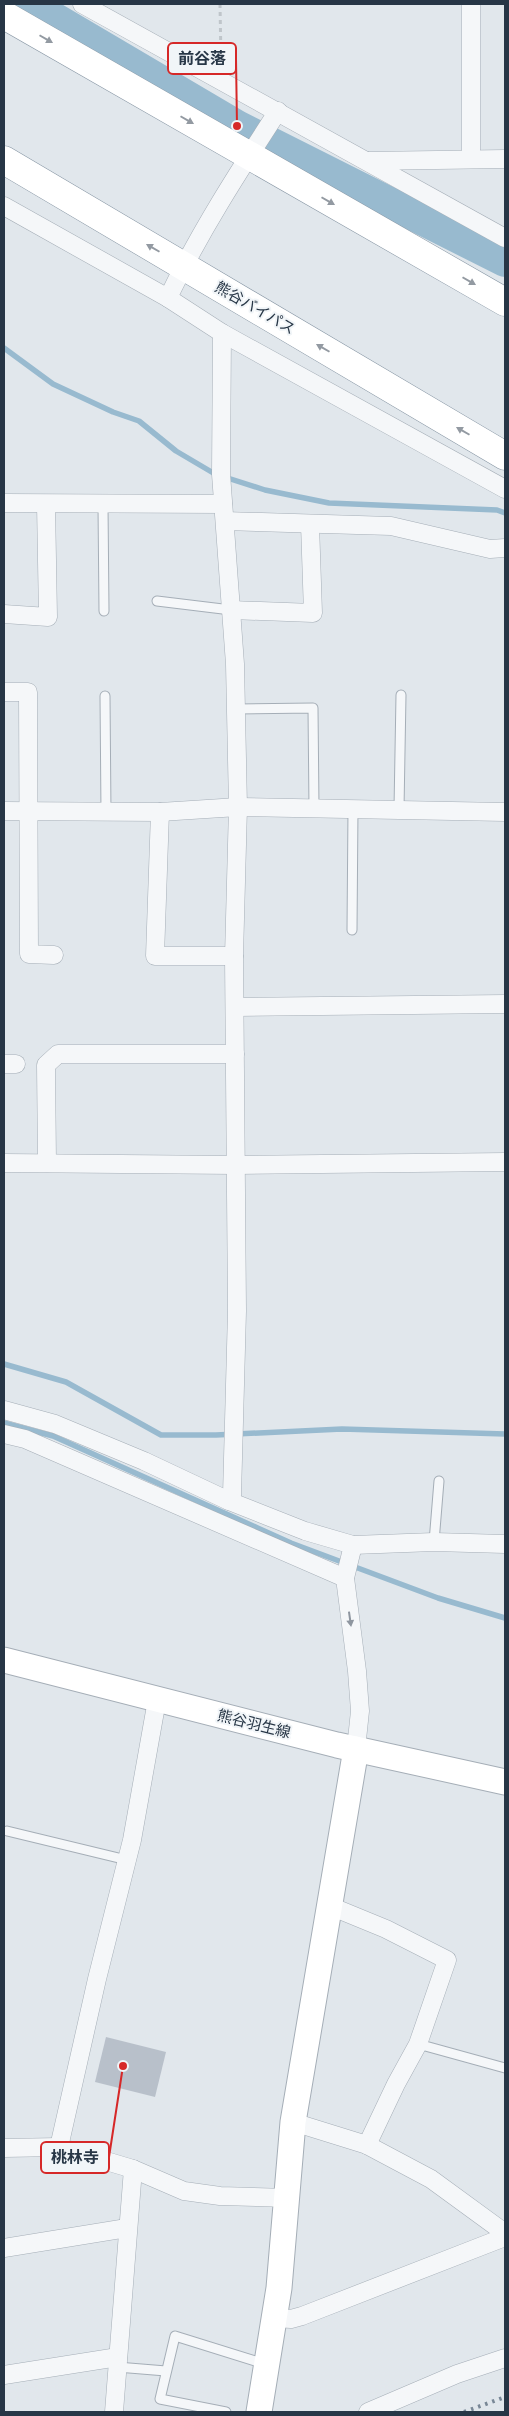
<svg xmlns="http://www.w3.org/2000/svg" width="509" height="2416" font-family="Ubuntu,'Noto Sans JP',sans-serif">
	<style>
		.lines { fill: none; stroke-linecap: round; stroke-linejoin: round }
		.stream { stroke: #98bacf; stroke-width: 5.5 }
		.river { stroke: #98bacf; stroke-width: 32 }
		.building { fill: #b8c0ca }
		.lane-casing { stroke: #a5aeb7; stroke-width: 11 }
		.street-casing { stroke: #a5aeb7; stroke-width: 19 }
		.secondary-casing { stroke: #a5aeb7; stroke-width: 27 }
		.highway-casing { stroke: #8796a4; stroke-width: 29 }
		.path { stroke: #bfc5ca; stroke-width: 3; stroke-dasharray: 4 4; stroke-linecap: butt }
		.lane { stroke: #f5f7f9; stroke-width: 9 }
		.street { stroke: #f5f7f9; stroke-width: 18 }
		.secondary { stroke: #fff; stroke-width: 25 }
		.highway { stroke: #fff; stroke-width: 28 }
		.rail { stroke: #798897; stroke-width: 4; stroke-dasharray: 2.5 5; stroke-linecap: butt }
		.oneway { fill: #939aa2 }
		.oneway2 { fill: #8e96a0 }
		.labels { text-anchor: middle; stroke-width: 4; stroke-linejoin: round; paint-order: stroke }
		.street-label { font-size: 15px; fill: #273646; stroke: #f1f5f8 }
		.leader { fill: none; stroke: #d62828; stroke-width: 2 }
		.callout-dot { fill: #d62828; stroke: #f1f5f8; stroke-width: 2 }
		.callout { fill: #f1f5f8; stroke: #d62828; stroke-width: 2 }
		.callout-label { font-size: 16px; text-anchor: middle; font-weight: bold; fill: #273646 }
	</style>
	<rect width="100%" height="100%" fill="#e1e7ec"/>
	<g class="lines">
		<!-- stream -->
		<g class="stream">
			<polyline points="4,348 53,384 113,412 139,421 176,451 215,474 265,490 329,503 497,510 505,513"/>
			<polyline points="4,1364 66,1382 161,1435 216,1435 342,1429 505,1434"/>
			<polyline points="4,1423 53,1436 291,1543 438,1598 505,1618"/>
		</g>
		<!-- river -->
		<polyline class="river" points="30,4 237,126 505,261"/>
	</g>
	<!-- building -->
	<polygon class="building" points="106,2037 166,2052 155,2097 95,2082"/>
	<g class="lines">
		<!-- lane casing -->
		<g class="lane-casing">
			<g id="lane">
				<polyline points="103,505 104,611"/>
				<polyline points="157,601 231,610"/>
				<polyline points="105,696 106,813"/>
				<polyline points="236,709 313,708 314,808"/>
				<polyline points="399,809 401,695"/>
				<polyline points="352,930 353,809"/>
				<polyline points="434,1542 439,1481"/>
				<polyline points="7,1831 127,1860"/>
				<polyline points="418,2044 505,2068"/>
				<polyline points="117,2367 166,2371"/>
				<polyline points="226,2412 160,2399 175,2336 265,2364"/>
			</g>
		</g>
		<!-- street casing -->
		<g class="street-casing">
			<g id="street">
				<polyline points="82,4 505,238"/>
				<path d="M278,111c-39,60 -79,122 -110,187l54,35 283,156"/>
				<polyline points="471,159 471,4"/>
				<polyline points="368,161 505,159"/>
				<polyline points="4,206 168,298"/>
				<polyline points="222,333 221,474 235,664 238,807 234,956 237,1311 232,1495 229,1501"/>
				<polyline points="4,503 223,504"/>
				<polyline points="225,521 391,526 490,549 505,548"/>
				<polyline points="231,610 313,613 310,524"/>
				<polyline points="4,614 48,617 46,504"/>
				<polyline points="4,692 28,692 29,954 54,955"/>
				<polyline points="4,811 160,812 238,807 505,812"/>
				<polyline points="160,812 155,956 234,956"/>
				<polyline points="235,1007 505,1004"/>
				<polyline points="4,1064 16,1064"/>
				<polyline points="4,1163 236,1165 505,1162"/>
				<polyline points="47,1163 46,1065 58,1054 235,1054"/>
				<polyline points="4,1410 55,1424 144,1461 229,1501 305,1531 353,1545 345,1578 357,1671 360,1711 356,1749"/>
				<polyline points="4,1434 25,1439 345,1578"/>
				<polyline points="353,1545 434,1542 505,1544"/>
				<polyline points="330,1906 386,1929 447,1960 418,2044 396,2084 367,2145"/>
				<polyline points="293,2122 367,2145 431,2179 505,2233"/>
				<polyline points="59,2147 97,1979 132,1840 157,1700"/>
				<polyline points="4,2148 59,2147 133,2169 184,2191 220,2196 288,2198"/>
				<polyline points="4,2248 127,2228"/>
				<polyline points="276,2318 291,2319 302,2316 505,2237"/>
				<polyline points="4,2375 118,2357"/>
				<polyline points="114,2412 133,2169"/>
				<polyline points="368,2412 457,2374 505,2358"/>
			</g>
		</g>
		<!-- secondary casing -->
		<g class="secondary-casing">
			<g id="secondary">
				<polyline points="4,1660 337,1745 505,1782"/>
				<polyline points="259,2412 279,2288 293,2122 356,1749"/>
			</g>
		</g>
		<!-- highway casing -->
		<g class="highway-casing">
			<g id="highway">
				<polyline points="4,15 505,302"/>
				<polyline points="4,160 505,456"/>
			</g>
		</g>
		<!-- path -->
		<polyline class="path" points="220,4 221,60"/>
		<!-- lane -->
		<use href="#lane" class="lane"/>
		<!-- street -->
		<use href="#street" class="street"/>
		<!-- secondary -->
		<use href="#secondary" class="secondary"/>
		<!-- highway -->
		<use href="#highway" class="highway"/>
		<!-- rail -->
		<polyline class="rail" points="464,2412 505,2397"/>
	</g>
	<!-- one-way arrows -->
	<defs><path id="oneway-solid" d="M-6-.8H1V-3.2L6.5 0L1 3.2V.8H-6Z" transform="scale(1.25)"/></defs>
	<g class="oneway">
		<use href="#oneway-solid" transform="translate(46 39) rotate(30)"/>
		<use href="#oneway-solid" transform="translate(187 120) rotate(30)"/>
		<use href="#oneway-solid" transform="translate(328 201) rotate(30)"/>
		<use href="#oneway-solid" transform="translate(153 248) rotate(-150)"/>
		<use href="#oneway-solid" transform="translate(469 281) rotate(30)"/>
		<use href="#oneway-solid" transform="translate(323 348) rotate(-150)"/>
		<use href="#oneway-solid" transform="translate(463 431) rotate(-150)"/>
	</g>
	<use class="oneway2" href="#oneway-solid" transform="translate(350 1619) rotate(82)"/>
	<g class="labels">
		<!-- street labels -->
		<g class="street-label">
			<text transform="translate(255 308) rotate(30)" y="5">熊谷バイパス</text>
			<text transform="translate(254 1724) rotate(14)" y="5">熊谷羽生線</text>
		</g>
	</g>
	<!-- callouts -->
	<path class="leader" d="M237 126L236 59M123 2066L109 2157"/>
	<g class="callout-dot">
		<circle cx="237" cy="126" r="5"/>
		<circle cx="123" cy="2066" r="5"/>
	</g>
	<g class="callout">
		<rect x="168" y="43" width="68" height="31" rx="5"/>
		<rect x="41" y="2142" width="68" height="31" rx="5"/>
	</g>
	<g class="callout-label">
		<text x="202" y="64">前谷落</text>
		<text x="75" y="2163">桃林寺</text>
	</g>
	<!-- border -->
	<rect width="509" height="2416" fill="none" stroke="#273646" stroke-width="10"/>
</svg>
